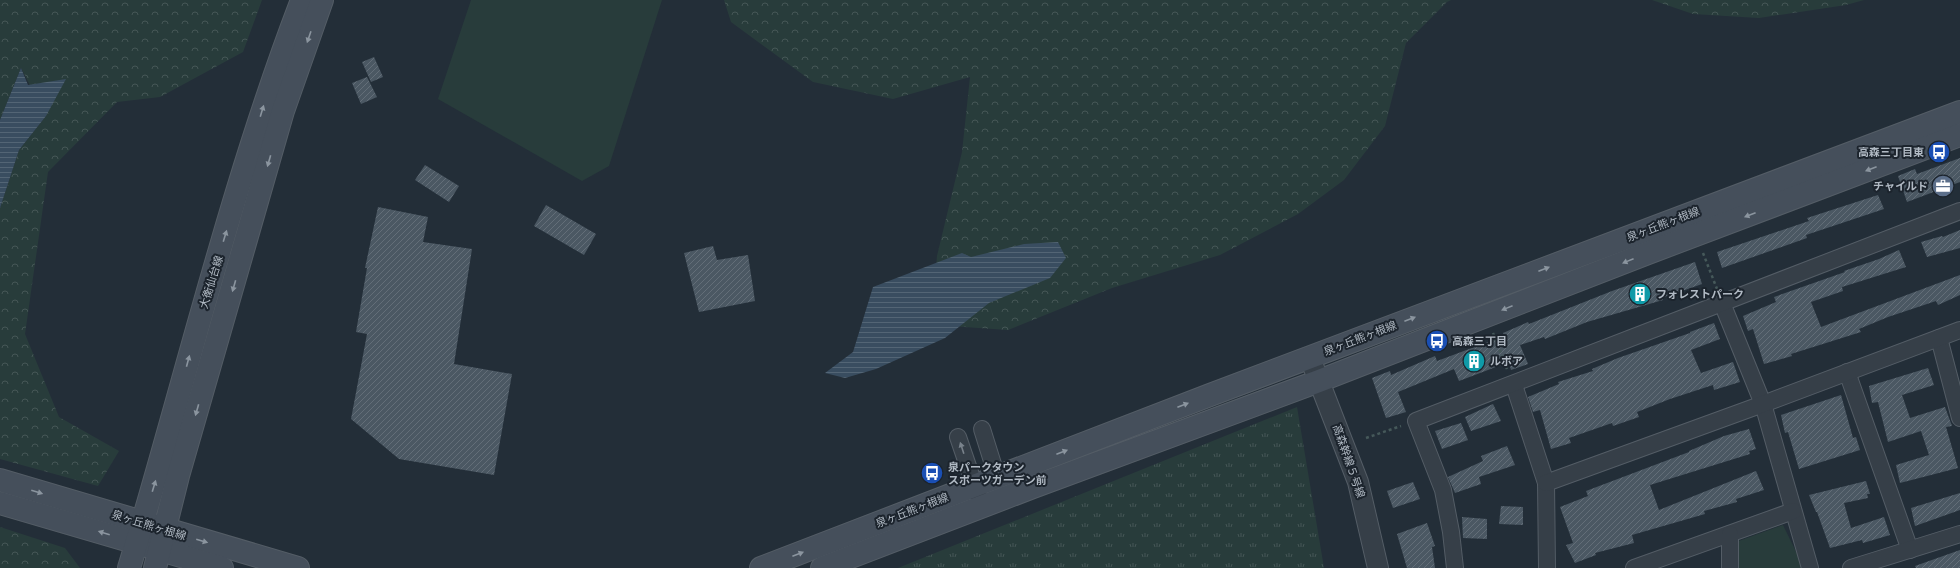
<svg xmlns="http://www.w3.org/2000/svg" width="1960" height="568" font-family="Helvetica,'Noto Sans JP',sans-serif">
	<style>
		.grass { fill: url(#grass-tufts) }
		.forest { fill: url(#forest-crowns) }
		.park { fill: #283c3b }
		.water { fill: url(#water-rules) }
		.building { fill: url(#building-hatch) }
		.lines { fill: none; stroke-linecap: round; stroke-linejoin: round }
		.minor-casing { stroke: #545d66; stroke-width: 18 }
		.tertiary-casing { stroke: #545d66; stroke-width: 22 }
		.secondary-casing { stroke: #545d66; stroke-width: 24 }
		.path { stroke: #46595a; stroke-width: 2.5; stroke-dasharray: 3 3; stroke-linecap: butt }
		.minor { stroke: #363f48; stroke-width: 16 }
		.tertiary { stroke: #363f48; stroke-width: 20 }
		.secondary { stroke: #454f5b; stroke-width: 22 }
		.oneway { fill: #8b959f }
		.oneway2 { fill: #7a838c }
		.labels { text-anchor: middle; stroke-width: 4; stroke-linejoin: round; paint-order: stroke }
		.poi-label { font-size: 11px; font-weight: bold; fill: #b1bac4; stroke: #1c242d; text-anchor: start }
		.street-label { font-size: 11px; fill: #b1bac4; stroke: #1c242d }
	</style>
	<defs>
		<pattern id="grass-tufts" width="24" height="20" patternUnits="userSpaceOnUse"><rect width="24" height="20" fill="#283c3b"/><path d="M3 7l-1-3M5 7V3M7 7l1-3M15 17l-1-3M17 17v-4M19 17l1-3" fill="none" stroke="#455656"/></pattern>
		<pattern id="forest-crowns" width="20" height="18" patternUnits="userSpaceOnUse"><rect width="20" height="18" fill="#283c3b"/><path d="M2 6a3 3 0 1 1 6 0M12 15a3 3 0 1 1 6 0" fill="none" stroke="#455656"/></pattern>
		<pattern id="water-rules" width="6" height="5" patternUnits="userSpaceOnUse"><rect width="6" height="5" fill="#394d60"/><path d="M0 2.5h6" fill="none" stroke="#536575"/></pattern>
		<pattern id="building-hatch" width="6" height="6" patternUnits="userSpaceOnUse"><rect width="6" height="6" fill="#4b5863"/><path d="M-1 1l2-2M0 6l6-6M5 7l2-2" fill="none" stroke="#636e78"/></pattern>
	</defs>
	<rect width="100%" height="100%" fill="#232e38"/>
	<!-- grass -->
	<polygon class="grass" points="1297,407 1324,568 898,568"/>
	<!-- forest -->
	<g class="forest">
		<polygon points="0,0 262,0 243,52 160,97 117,102 48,172 25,334 59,417 119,451 98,486 0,459 0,208 19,150 46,116 21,68 0,120"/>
		<polygon points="724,0 1451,0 1447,2 1406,43 1385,126 1344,180 1298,214 1220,255 1112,288 1008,330 950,326 933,306 937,256 962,152 970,77 893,99 813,82 731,22"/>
		<polygon points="1652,0 1864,0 1846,5 1759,18 1693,14"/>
		<polygon points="0,527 65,548 80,568 0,568"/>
	</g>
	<!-- park -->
	<g class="park">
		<polygon points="471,0 662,0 609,166 582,181 438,99"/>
		<polygon points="1783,525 1804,568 1737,568 1736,542"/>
	</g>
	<!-- water -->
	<g class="water">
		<polygon points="21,68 28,85 66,79 46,116 19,150 0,208 0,120"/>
		<polygon points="1058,242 1066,258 1050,278 989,303 945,338 876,369 845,378 825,373 853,352 873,287 962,253 971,257 1024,244"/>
	</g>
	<!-- building -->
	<g class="building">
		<polygon points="374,57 383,77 371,82 362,62"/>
		<polygon points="367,77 377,97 361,104 352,83"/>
		<polygon points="1960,158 1960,182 1907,202 1898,176 1915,169 1917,174"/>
		<polygon points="425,165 459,186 449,202 415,180"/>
		<polygon points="1878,195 1884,209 1806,235 1807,238 1722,268 1717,252 1809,221 1807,218"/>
		<polygon points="546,205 596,234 584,255 534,226"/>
		<polygon points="378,207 428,217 423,242 472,249 454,364 512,374 494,475 399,459 351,419 367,334 356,332 367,268 365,268"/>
		<polygon points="1960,230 1960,248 1927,257 1921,242 1942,236 1943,237"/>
		<polygon points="713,246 717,260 748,255 755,301 699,312 684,253"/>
		<polygon points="1899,250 1906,267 1842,287 1843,291 1811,302 1821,327 1960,275 1960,295 1938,305 1936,301 1888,317 1859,329 1861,332 1791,354 1792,356 1764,364 1753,329 1748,331 1743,316 1776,302 1774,297 1845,272 1844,271 1879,259"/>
		<polygon points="1695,262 1702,284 1662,298 1663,300 1587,322 1545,339 1544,337 1520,345 1528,364 1511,370 1509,362 1459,381 1454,369 1398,392 1406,412 1386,418 1372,378 1390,371 1391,375 1435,356 1437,361 1504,336 1503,333 1528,322 1529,324 1612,291"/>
		<polygon points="1714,323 1720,339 1691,350 1701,373 1733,362 1740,382 1714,390 1713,385 1670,399 1637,412 1639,417 1613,426 1612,423 1569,438 1571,443 1551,449 1540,410 1533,412 1528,397 1559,384 1558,382 1593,371 1592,369 1618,358 1690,333 1690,332"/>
		<polygon points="1928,368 1934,385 1902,395 1910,418 1945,407 1952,426 1946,427 1958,468 1900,483 1896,465 1929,455 1921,431 1888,442 1878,402 1872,403 1869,386"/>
		<polygon points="1841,395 1853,438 1856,437 1860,450 1799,469 1788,432 1785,433 1781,415"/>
		<polygon points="1493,404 1501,421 1471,431 1465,417"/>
		<polygon points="1461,423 1468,440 1442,449 1435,431"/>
		<polygon points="1749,429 1756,449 1749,451 1750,454 1650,485 1659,510 1756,471 1764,490 1736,499 1737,502 1704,511 1705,514 1632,535 1634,543 1595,553 1596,555 1575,563 1566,545 1573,543 1560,507 1588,496 1586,491 1689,452 1689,451 1724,436"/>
		<polygon points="1507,446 1515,465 1479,477 1481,484 1455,493 1448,477 1483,461 1481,456"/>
		<polygon points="1866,481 1870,494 1867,494 1868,498 1844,503 1851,528 1884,517 1890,535 1863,543 1862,540 1830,548 1817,512 1816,512 1809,495"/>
		<polygon points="1413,482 1420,499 1393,508 1387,491"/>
		<polygon points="1960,493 1960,510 1915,526 1911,508"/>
		<polygon points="1501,506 1523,507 1523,525 1499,524"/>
		<polygon points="1462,517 1487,519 1487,539 1463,538"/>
		<polygon points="1427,523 1435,546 1432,547 1435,568 1407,568 1397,534"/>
		<polygon points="1960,550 1960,568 1916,568 1915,566"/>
	</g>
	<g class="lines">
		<!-- minor casing -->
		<g class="minor-casing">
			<g id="minor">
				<polyline points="1722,303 1763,404 1810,568"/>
				<polyline points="1939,338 1960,418"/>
				<polyline points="1847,372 1910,550"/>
				<polyline points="1514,385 1546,483 1547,568"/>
				<polyline points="982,429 997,477"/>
				<polyline points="958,437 982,507"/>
				<polyline points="1546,483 1763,404 1960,330"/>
				<polyline points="1455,568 1451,532 1443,490 1416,421 1960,211"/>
				<polyline points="1634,568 1793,511"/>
				<polyline points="1730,568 1730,534"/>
				<polyline points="1851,568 1960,534"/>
			</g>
		</g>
		<!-- tertiary casing -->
		<g class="tertiary-casing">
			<polyline id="tertiary" points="1310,358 1358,482 1378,568"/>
		</g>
		<!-- secondary casing -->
		<g class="secondary-casing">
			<g id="secondary">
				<polyline points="0,480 298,568"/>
				<polyline points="0,503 222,568"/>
				<path d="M129,568c57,-189 102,-383 173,-568"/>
				<polyline points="155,568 178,476 283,111 322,0"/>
				<polyline points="761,568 1210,395 1960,112"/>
				<polyline points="822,568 1033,487 1319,381 1648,253 1960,135"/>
			</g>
		</g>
		<!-- path -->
		<g class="path">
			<polyline points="1703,253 1717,289"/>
			<polyline points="1493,333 1507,369"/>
			<polyline points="1366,438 1401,426"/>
		</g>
		<!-- minor -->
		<use href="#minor" class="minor"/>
		<!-- tertiary -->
		<use href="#tertiary" class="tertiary"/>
		<!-- secondary -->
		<use href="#secondary" class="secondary"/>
	</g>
	<!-- one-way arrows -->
	<defs><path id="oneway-solid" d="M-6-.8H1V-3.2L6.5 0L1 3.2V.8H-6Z"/></defs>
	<g class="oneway">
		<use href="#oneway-solid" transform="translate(309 37) rotate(109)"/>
		<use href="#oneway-solid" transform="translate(262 111) rotate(-73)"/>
		<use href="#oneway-solid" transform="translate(269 161) rotate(106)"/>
		<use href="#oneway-solid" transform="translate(1871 169) rotate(159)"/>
		<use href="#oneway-solid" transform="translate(1750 215) rotate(159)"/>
		<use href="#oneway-solid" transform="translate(225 236) rotate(-73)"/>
		<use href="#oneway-solid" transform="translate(1628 261) rotate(158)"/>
		<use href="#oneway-solid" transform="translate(1544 269) rotate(-21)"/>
		<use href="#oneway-solid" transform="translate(234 286) rotate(106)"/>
		<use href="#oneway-solid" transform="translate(1507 308) rotate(158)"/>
		<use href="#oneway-solid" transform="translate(1410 319) rotate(-21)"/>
		<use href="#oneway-solid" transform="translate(188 361) rotate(-75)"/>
		<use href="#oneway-solid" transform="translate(1183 405) rotate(-21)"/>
		<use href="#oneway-solid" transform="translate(197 410) rotate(106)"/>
		<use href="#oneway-solid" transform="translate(1062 452) rotate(-21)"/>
		<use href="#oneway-solid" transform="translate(154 486) rotate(-73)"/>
		<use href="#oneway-solid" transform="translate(37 492) rotate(17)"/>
		<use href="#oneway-solid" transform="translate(104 533) rotate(-163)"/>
		<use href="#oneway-solid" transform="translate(202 541) rotate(16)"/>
		<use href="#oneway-solid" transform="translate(798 554) rotate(-21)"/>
	</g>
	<use class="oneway2" href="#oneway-solid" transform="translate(962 448) rotate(-108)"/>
	<!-- icons -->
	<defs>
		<g id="bus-disc" transform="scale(1.15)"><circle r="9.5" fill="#1a4fb4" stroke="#1c242d"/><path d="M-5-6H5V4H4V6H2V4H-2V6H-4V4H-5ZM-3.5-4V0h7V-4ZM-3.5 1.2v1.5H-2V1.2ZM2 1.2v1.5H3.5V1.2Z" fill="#fff"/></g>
		<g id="office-disc" transform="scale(1.15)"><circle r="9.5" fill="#5c6f8a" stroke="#1c242d"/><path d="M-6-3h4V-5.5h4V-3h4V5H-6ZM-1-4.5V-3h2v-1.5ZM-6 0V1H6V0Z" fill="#fff"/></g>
		<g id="building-disc" transform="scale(1.15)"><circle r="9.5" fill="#0f9aa8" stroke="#1c242d"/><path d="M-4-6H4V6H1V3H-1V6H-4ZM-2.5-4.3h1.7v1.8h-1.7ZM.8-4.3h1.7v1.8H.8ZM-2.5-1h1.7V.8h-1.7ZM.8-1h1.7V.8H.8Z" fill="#fff"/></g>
	</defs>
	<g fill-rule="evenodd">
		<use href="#bus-disc" x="1939" y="152"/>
		<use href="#office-disc" x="1943" y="186"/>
		<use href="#building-disc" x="1640" y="294"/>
		<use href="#bus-disc" x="1437" y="341"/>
		<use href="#building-disc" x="1474" y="361"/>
		<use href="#bus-disc" x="932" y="473"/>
	</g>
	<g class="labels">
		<!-- poi labels -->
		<g class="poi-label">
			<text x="1924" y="156" text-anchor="end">高森三丁目東</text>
			<text x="1928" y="190" text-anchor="end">チャイルド</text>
			<text x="1656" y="298">フォレストパーク</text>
			<text x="1452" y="345">高森三丁目</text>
			<text x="1490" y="365">ルボア</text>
			<text x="948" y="471">泉パークタウン<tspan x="948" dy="13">スポーツガーデン前</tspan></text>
		</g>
		<!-- street labels -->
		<g class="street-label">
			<text transform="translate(1663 224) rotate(-21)" y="4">泉ヶ丘熊ヶ根線</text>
			<text transform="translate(211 282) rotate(-73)" y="4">大衡仙台線</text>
			<text transform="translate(1360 338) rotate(-21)" y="4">泉ヶ丘熊ヶ根線</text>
			<text transform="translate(1349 461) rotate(71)" y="4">高森幹線５号線</text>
			<text transform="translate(912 510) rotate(-21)" y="4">泉ヶ丘熊ヶ根線</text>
			<text transform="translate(149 525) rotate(17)" y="4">泉ヶ丘熊ヶ根線</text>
		</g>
	</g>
</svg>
